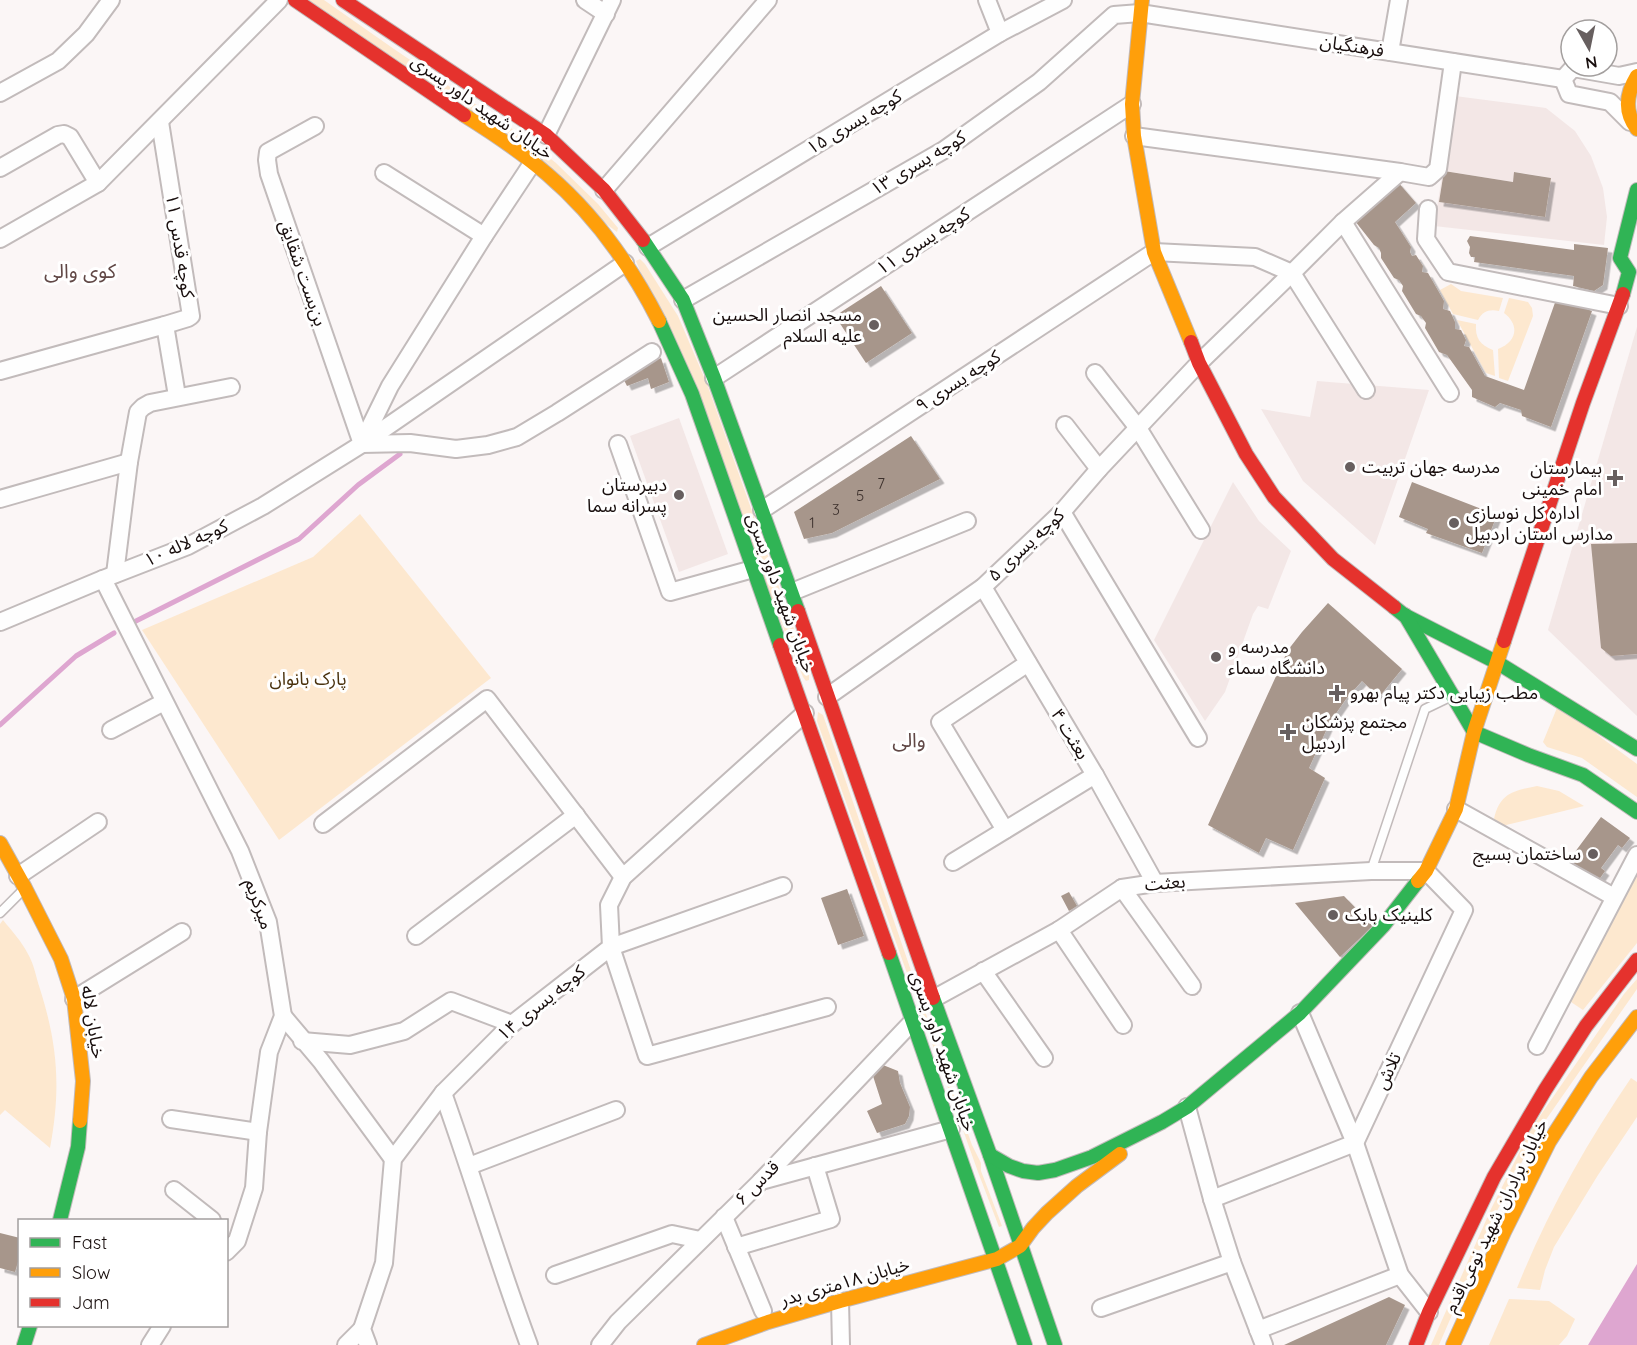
<svg xmlns="http://www.w3.org/2000/svg" width="1637" height="1345" font-family="Quicksand,'Noto Sans Arabic',sans-serif">
	<style>
		.built { fill: #f3e7e6; fill-rule: evenodd }
		.green { fill: #fde8cf }
		.water { fill: #dea6d0 }
		.lines { fill: none; stroke-linecap: round; stroke-linejoin: round }
		.stream { stroke: #dea6d0; stroke-width: 5 }
		.building { fill: #a7968b; filter: url(#shadow) }
		.lane-casing { stroke: #c2bbbb; stroke-width: 11 }
		.street-casing { stroke: #c2bbbb; stroke-width: 20 }
		.fast-casing { stroke: #c2bbbb; stroke-width: 16 }
		.slow-casing { stroke: #c2bbbb; stroke-width: 16 }
		.jam-casing { stroke: #c2bbbb; stroke-width: 16 }
		.lane { stroke: #fefefe; stroke-width: 8 }
		.street { stroke: #fefefe; stroke-width: 16 }
		.fast { stroke: #30b455; stroke-width: 14 }
		.slow { stroke: #ff9f0a; stroke-width: 14 }
		.jam { stroke: #e5322d; stroke-width: 14 }
		.poi-dot { fill: #675f5f; stroke: #fff; stroke-width: 2 }
		.labels { text-anchor: middle; stroke-width: 6; stroke-linejoin: round; paint-order: stroke }
		.number-label { font-size: 15px; fill: #3c302c }
		.street-label { font-size: 18px; fill: #180e0d; stroke: #fff }
		.poi-label { font-size: 18px; fill: #180e0d; stroke: #fff; text-anchor: start }
		.park-label { font-size: 18px; fill: #4a320e; stroke: #fff }
		.neighbourhood-label { font-size: 20px; fill: #614846; stroke: #fff }
	</style>
	<defs>
		<filter id="shadow"><feDropShadow dx="4.5" dy="4.5" stdDeviation="0" flood-color="#0004"/></filter>
	</defs>
	<rect width="100%" height="100%" fill="#fbf6f6"/>
	<!-- built -->
	<g class="built">
		<path d="M1455,96l91,12 29,23 16,25 12,32 4,29 -3,28 -170,-19zM1444,171l69,11 2,-10 36,6 -6,39 -106,-15z"/>
		<polygon points="1637,327 1637,716 1548,630"/>
		<polygon points="1317,381 1429,390 1375,545 1303,481 1261,409 1310,417"/>
		<polygon points="679,418 728,554 679,572 630,436"/>
		<polygon points="1233,482 1259,521 1291,551 1268,609 1258,606 1253,614 1225,692 1205,721 1154,640"/>
	</g>
	<!-- green -->
	<g class="green">
		<polygon points="306,0 324,0 394,49 521,135 556,163 598,204 618,228 617,232"/>
		<polygon points="640,259 645,264 678,316 707,384 809,672 809,680 806,681 803,677 636,261"/>
		<path d="M1451,284l10,7 42,7 -4,13c-10,-2 -16,0 -21,9l-25,-6 -13,-24z"/>
		<path d="M1509,298l19,4 4,6 1,8 -25,65 -9,-3 -1,-29c19,-7 22,-24 6,-36z"/>
		<path d="M1457,320l19,4c-1,14 4,21 17,26l2,26 -9,-3z"/>
		<polygon points="360,514 491,678 279,840 142,630 313,557"/>
		<polygon points="1559,703 1603,739 1637,764 1637,797 1582,758 1547,747 1543,742"/>
		<polygon points="818,712 823,715 937,1046 972,1145 981,1163 981,1171 1002,1226 999,1227 978,1172 817,721"/>
		<path d="M1537,786l22,5 25,15 -82,20 -8,-7c6,-26 19,-28 43,-33z"/>
		<polygon points="1637,876 1637,943 1583,1010 1568,1000"/>
		<path d="M3,920c9,11 19,22 25,34 6,10 8,23 12,35 18,57 21,100 10,159l-45,-38 -5,5v-191z"/>
		<polygon points="1637,979 1637,989 1536,1134 1496,1213 1439,1345 1431,1345 1491,1209 1531,1129 1624,994"/>
		<path d="M1631,1078l6,4v35l-39,58 -44,72 -9,23 -5,20 -23,-2c30,-75 69,-144 114,-210z"/>
		<polygon points="1509,1299 1549,1301 1575,1319 1567,1336 1559,1345 1489,1345"/>
	</g>
	<!-- water -->
	<polygon class="water" points="1637,1264 1637,1345 1588,1345"/>
	<g class="lines">
		<!-- stream -->
		<g class="stream">
			<polyline points="134,622 299,539 358,485 400,454"/>
			<polyline points="0,725 76,656 114,633"/>
		</g>
	</g>
	<!-- building -->
	<g class="building">
		<polygon points="1444,171 1513,182 1514,172 1551,178 1545,217 1439,202"/>
		<polygon points="1397,181 1416,203 1395,222 1411,247 1410,252 1412,256 1416,255 1423,266 1422,272 1428,273 1444,301 1443,309 1450,311 1455,322 1455,329 1461,330 1466,340 1464,346 1469,347 1485,376 1524,390 1557,297 1592,311 1551,427 1522,416 1521,410 1500,403 1495,407 1472,397 1472,390 1447,355 1439,352 1425,328 1426,323 1421,316 1416,314 1402,291 1403,286 1399,280 1394,278 1381,258 1381,253 1379,248 1374,245 1355,221"/>
		<polygon points="1470,236 1574,250 1574,244 1608,248 1603,285 1594,291 1573,286 1574,276 1474,262 1475,257 1471,257 1469,253 1470,247 1467,241"/>
		<polygon points="881,286 912,333 866,363 835,316"/>
		<polygon points="661,358 669,382 651,389 648,378 627,386 622,376"/>
		<polygon points="911,436 940,479 832,533 804,539 794,512"/>
		<polygon points="1412,482 1497,515 1482,553 1426,533 1428,529 1399,517"/>
		<polygon points="1637,543 1637,654 1611,656 1601,648 1591,544"/>
		<polygon points="1328,603 1402,669 1379,697 1362,681 1346,699 1330,722 1309,768 1325,778 1293,850 1266,838 1259,853 1208,825 1288,650 1302,632"/>
		<polygon points="1601,817 1630,838 1622,848 1618,845 1601,868 1605,871 1598,881 1569,860"/>
		<polygon points="847,889 864,936 838,945 821,898"/>
		<polygon points="1069,892 1077,906 1069,911 1061,896"/>
		<polygon points="1344,896 1373,926 1340,957 1295,903"/>
		<polygon points="883,1065 898,1071 900,1083 910,1107 909,1116 905,1124 877,1133 867,1111 882,1104 873,1076"/>
		<polygon points="0,1233 20,1238 20,1255 15,1272 0,1268"/>
		<polygon points="1389,1297 1405,1305 1386,1345 1284,1345"/>
	</g>
	<g class="lines">
		<!-- lane casing -->
		<g class="lane-casing">
			<g id="lane">
				<polyline points="1371,871 1425,709 1452,696"/>
				<polyline points="0,913 23,890"/>
			</g>
		</g>
		<!-- street casing -->
		<g class="street-casing">
			<g id="street">
				<polyline points="585,0 606,14"/>
				<polyline points="987,0 1000,33"/>
				<polyline points="1390,52 1399,0"/>
				<polyline points="1563,79 1569,94 1610,102 1630,122"/>
				<polyline points="1563,79 1573,68 1619,76 1637,72"/>
				<polyline points="0,93 58,61 86,34 111,0"/>
				<polyline points="315,126 268,152 267,160 269,174 362,444"/>
				<polyline points="546,135 612,0"/>
				<polyline points="1134,136 1400,172 1429,177 1438,169 1453,62"/>
				<polyline points="0,168 58,135 64,134 70,137 98,183"/>
				<polyline points="384,173 484,236"/>
				<polyline points="604,190 768,0"/>
				<polyline points="1428,209 1426,239 1448,272 1619,306"/>
				<polyline points="1343,222 1450,393"/>
				<polyline points="0,239 98,183 279,0"/>
				<polyline points="648,247 1000,33 1063,0"/>
				<polyline points="683,300 944,150 1039,82 1114,15 1140,13 1563,79"/>
				<polyline points="165,325 177,396"/>
				<polyline points="0,371 165,325 188,318 191,316 160,122"/>
				<polyline points="1095,373 1138,428 1201,530"/>
				<polyline points="714,378 1132,104"/>
				<polyline points="1065,425 1099,469"/>
				<polyline points="362,443 390,386 484,236 533,162"/>
				<polyline points="362,444 410,443 456,449 488,445 517,437 557,413 652,352"/>
				<polyline points="618,444 670,592 753,569"/>
				<polyline points="0,499 129,462"/>
				<polyline points="762,510 1154,252 1255,257 1292,273 1366,390"/>
				<polyline points="1062,512 1198,738"/>
				<polyline points="115,574 129,462 138,412 143,407 150,403 231,387"/>
				<polyline points="103,579 240,851 268,922 283,1016 269,1052 258,1132 254,1188 237,1241 226,1252"/>
				<polyline points="983,587 1095,775 1155,883"/>
				<polyline points="792,592 967,521"/>
				<polyline points="0,622 103,579 188,546 263,506 362,444 625,263"/>
				<polyline points="827,697 983,587 1062,512 1099,469 1199,363 1292,273 1343,222 1400,172"/>
				<polyline points="111,730 164,702"/>
				<polyline points="1456,809 1614,897"/>
				<polyline points="323,824 487,699 623,877"/>
				<polyline points="1005,830 940,722 1028,663"/>
				<polyline points="953,862 1095,775"/>
				<polyline points="18,876 98,822"/>
				<polyline points="783,886 611,947 647,1056 827,1007"/>
				<polyline points="1122,888 1192,986"/>
				<polyline points="1059,930 1123,1025"/>
				<polyline points="416,936 576,815"/>
				<polyline points="983,971 1044,1058"/>
				<polyline points="74,999 182,932"/>
				<polyline points="933,999 1059,930 1122,888 1155,883 1371,871 1426,871 1464,910 1355,1143 1212,1199"/>
				<polyline points="1300,1013 1355,1143 1400,1275 1429,1312"/>
				<polyline points="283,1016 321,1061 393,1159"/>
				<polyline points="302,1041 350,1045 404,1031 451,1001 512,1024"/>
				<polyline points="1537,1046 1637,855"/>
				<path d="M443,1093c30,84 55,169 86,252"/>
				<polyline points="1187,1107 1212,1199 1232,1262 1264,1345"/>
				<polyline points="171,1119 258,1132"/>
				<polyline points="469,1166 616,1110"/>
				<polyline points="761,1181 951,1129"/>
				<polyline points="174,1190 212,1220"/>
				<polyline points="724,1217 763,1311"/>
				<polyline points="736,1247 831,1219 815,1166"/>
				<polyline points="555,1275 672,1234 700,1240"/>
				<polyline points="840,1301 841,1345"/>
				<polyline points="1101,1308 1232,1262"/>
				<polyline points="1258,1330 1400,1275"/>
				<polyline points="150,1345 162,1326"/>
				<polyline points="346,1345 362,1329"/>
				<polyline points="368,1345 362,1329 384,1263 393,1159 443,1093 512,1024 611,947 609,905 623,877 805,713"/>
				<polyline points="600,1345 618,1322 760,1182 913,1021"/>
			</g>
		</g>
		<!-- fast casing -->
		<g class="fast-casing">
			<g id="fast">
				<polyline points="643,240 683,300 714,378 798,611"/>
				<polyline points="1623,294 1629,272 1620,258 1637,190"/>
				<polyline points="659,321 692,394 780,645"/>
				<polyline points="1394,607 1404,615 1498,663 1637,749"/>
				<polyline points="1405,615 1474,732 1528,755 1583,775 1637,812"/>
				<polyline points="889,953 1025,1345"/>
				<polyline points="933,998 990,1155 1055,1345"/>
				<polyline points="990,1155 1009,1166 1023,1171 1038,1173 1055,1170 1092,1157 1162,1122 1187,1107 1300,1013 1383,926 1418,881"/>
				<polyline points="60,1220 78,1147 80,1121"/>
				<polyline points="24,1345 30,1326"/>
			</g>
		</g>
		<!-- slow casing -->
		<g class="slow-casing">
			<g id="slow">
				<polyline points="1142,0 1132,104 1134,136 1154,252 1191,342"/>
				<path d="M1637,76c-11,18 -13,36 0,53"/>
				<path d="M464,115c29,18 57,37 83,59 47,40 84,92 112,147"/>
				<polyline points="0,843 25,888 61,959 74,999 83,1081 80,1121"/>
				<polyline points="1418,881 1426,871 1456,809 1474,732 1504,641"/>
				<polyline points="704,1345 768,1322 840,1301 997,1259 1020,1246 1033,1228 1047,1213 1077,1186 1120,1154"/>
				<polyline points="1453,1345 1504,1232 1549,1142 1591,1077 1637,1017"/>
			</g>
		</g>
		<!-- jam casing -->
		<g class="jam-casing">
			<g id="jam">
				<polyline points="295,0 464,115"/>
				<polyline points="343,0 546,135 604,190 643,240"/>
				<polyline points="1191,342 1199,363 1246,454 1274,497 1333,559 1394,607"/>
				<polyline points="798,611 933,998"/>
				<polyline points="1504,641 1583,403 1623,294"/>
				<polyline points="780,645 889,953"/>
				<polyline points="1416,1345 1429,1312 1494,1177 1545,1090 1586,1026 1637,960"/>
			</g>
		</g>
		<!-- lane -->
		<use href="#lane" class="lane"/>
		<!-- street -->
		<use href="#street" class="street"/>
		<!-- fast -->
		<use href="#fast" class="fast"/>
		<!-- slow -->
		<use href="#slow" class="slow"/>
		<!-- jam -->
		<use href="#jam" class="jam"/>
	</g>
	<!-- markers -->
	<g class="poi-dot">
		<circle cx="874" cy="325" r="6"/>
		<circle cx="1350" cy="467" r="6"/>
		<path d="M1612 469h6v6h6v6h-6v6h-6v-6h-6v-6h6z"/>
		<circle cx="679" cy="495" r="6"/>
		<circle cx="1454" cy="523" r="6"/>
		<circle cx="1216" cy="657" r="6"/>
		<path d="M1334 684h6v6h6v6h-6v6h-6v-6h-6v-6h6z"/>
		<path d="M1285 723h6v6h6v6h-6v6h-6v-6h-6v-6h6z"/>
		<circle cx="1593" cy="854" r="6"/>
		<circle cx="1333" cy="915" r="6"/>
	</g>
	<g class="labels">
		<!-- number labels -->
		<g class="number-label">
			<text x="881" y="489">7</text>
			<text x="860" y="501">5</text>
			<text x="836" y="515">3</text>
			<text x="812" y="528">1</text>
		</g>
		<!-- street labels -->
		<g class="street-label">
			<text transform="translate(1352 46) rotate(9)" y="6">فرهنگیان</text>
			<text transform="translate(482 107) rotate(35)" y="6">خیابان شهید داور یسری</text>
			<text transform="translate(854 122) rotate(-31)" y="6">کوچه یسری ۱۵</text>
			<text transform="translate(918 163) rotate(-31)" y="6">کوچه یسری ۱۳</text>
			<text transform="translate(923 241) rotate(-33)" y="6">کوچه یسری ۱۱</text>
			<text transform="translate(180 246) rotate(81)" y="6">کوچه قدس ۱۱</text>
			<text transform="translate(303 273) rotate(71)" y="6">بن‌بست شقایق</text>
			<text transform="translate(958 381) rotate(-33)" y="6">کوچه یسری ۹</text>
			<text transform="translate(186 543) rotate(-24)" y="6">کوچه لاله ۱۰</text>
			<text transform="translate(1026 545) rotate(-43)" y="6">کوچه یسری ۵</text>
			<text transform="translate(781 593) rotate(70)" y="6">خیابان شهید داور یسری</text>
			<text transform="translate(1070 734) rotate(59)" y="6">بعثت ۴</text>
			<text transform="translate(1165 883) rotate(-5)" y="6">بعثت</text>
			<text transform="translate(259 904) rotate(71)" y="6">میرکریم</text>
			<text transform="translate(541 1003) rotate(-39)" y="6">کوچه یسری ۱۴</text>
			<text transform="translate(93 1022) rotate(81)" y="6">خیابان لاله</text>
			<text transform="translate(943 1051) rotate(71)" y="6">خیابان شهید داور یسری</text>
			<text transform="translate(1388 1071) rotate(-65)" y="6">تلاش</text>
			<text transform="translate(757 1183) rotate(-45)" y="6">قدس ۶</text>
			<text transform="translate(1496 1216) rotate(-64)" y="6">خیابان برادران شهید نوعی‌اقدم</text>
			<text transform="translate(845 1282) rotate(-16)" y="6">خیابان ۱۸متری بدر</text>
		</g>
		<!-- poi labels -->
		<g class="poi-label">
			<text x="862" y="321" text-anchor="end">مسجد انصار الحسین<tspan x="862" dy="21">علیه السلام</tspan></text>
			<text x="1362" y="473">مدرسه جهان تربیت</text>
			<text x="1602" y="474" text-anchor="end">بیمارستان<tspan x="1602" dy="21">امام خمینی</tspan></text>
			<text x="667" y="491" text-anchor="end">دبیرستان<tspan x="667" dy="21">پسرانه سما</tspan></text>
			<text x="1466" y="519">اداره کل نوسازی<tspan x="1466" dy="21">مدارس استان اردبیل</tspan></text>
			<text x="1228" y="653">مدرسه و<tspan x="1228" dy="21">دانشگاه سماء</tspan></text>
			<text x="1350" y="699">مطب زیبایی دکتر پیام بهرو</text>
			<text x="1302" y="728">مجتمع پزشکان<tspan x="1302" dy="21">اردبیل</tspan></text>
			<text x="1581" y="860" text-anchor="end">ساختمان بسیج</text>
			<text x="1345" y="921">کلینیک بابک</text>
		</g>
		<!-- park labels -->
		<g class="park-label">
			<text x="308" y="685">پارک بانوان</text>
		</g>
		<!-- neighbourhood labels -->
		<g class="neighbourhood-label">
			<text x="80" y="278">کوی والی</text>
			<text x="909" y="747">والی</text>
		</g>
	</g>
	<!-- legend -->
	<rect x="18" y="1219" width="210" height="108" fill="#ffffff" stroke="#a39f9e" stroke-width="1.5"/>
	<rect x="30" y="1238" width="30" height="9" fill="#30b455" stroke="#a39f9e" stroke-width="1.5"/>
	<text x="72" y="1249" font-size="18" fill="#180e0d">Fast</text>
	<rect x="30" y="1268" width="30" height="9" fill="#ff9f0a" stroke="#a39f9e" stroke-width="1.5"/>
	<text x="72" y="1279" font-size="18" fill="#180e0d">Slow</text>
	<rect x="30" y="1298" width="30" height="9" fill="#e5322d" stroke="#a39f9e" stroke-width="1.5"/>
	<text x="72" y="1309" font-size="18" fill="#180e0d">Jam</text>
	<!-- north arrow -->
	<g transform="translate(1589 48) rotate(171)"><circle r="28" fill="#ffffff" stroke="#a39f9e" stroke-width="1.5"/>
	<path d="M0-4.5L10 22L0 15L-10 22Z" fill="#675f5f"/>
	<text y="-9" font-size="16" font-weight="bold" text-anchor="middle" fill="#180e0d">N</text>
	</g>
</svg>
